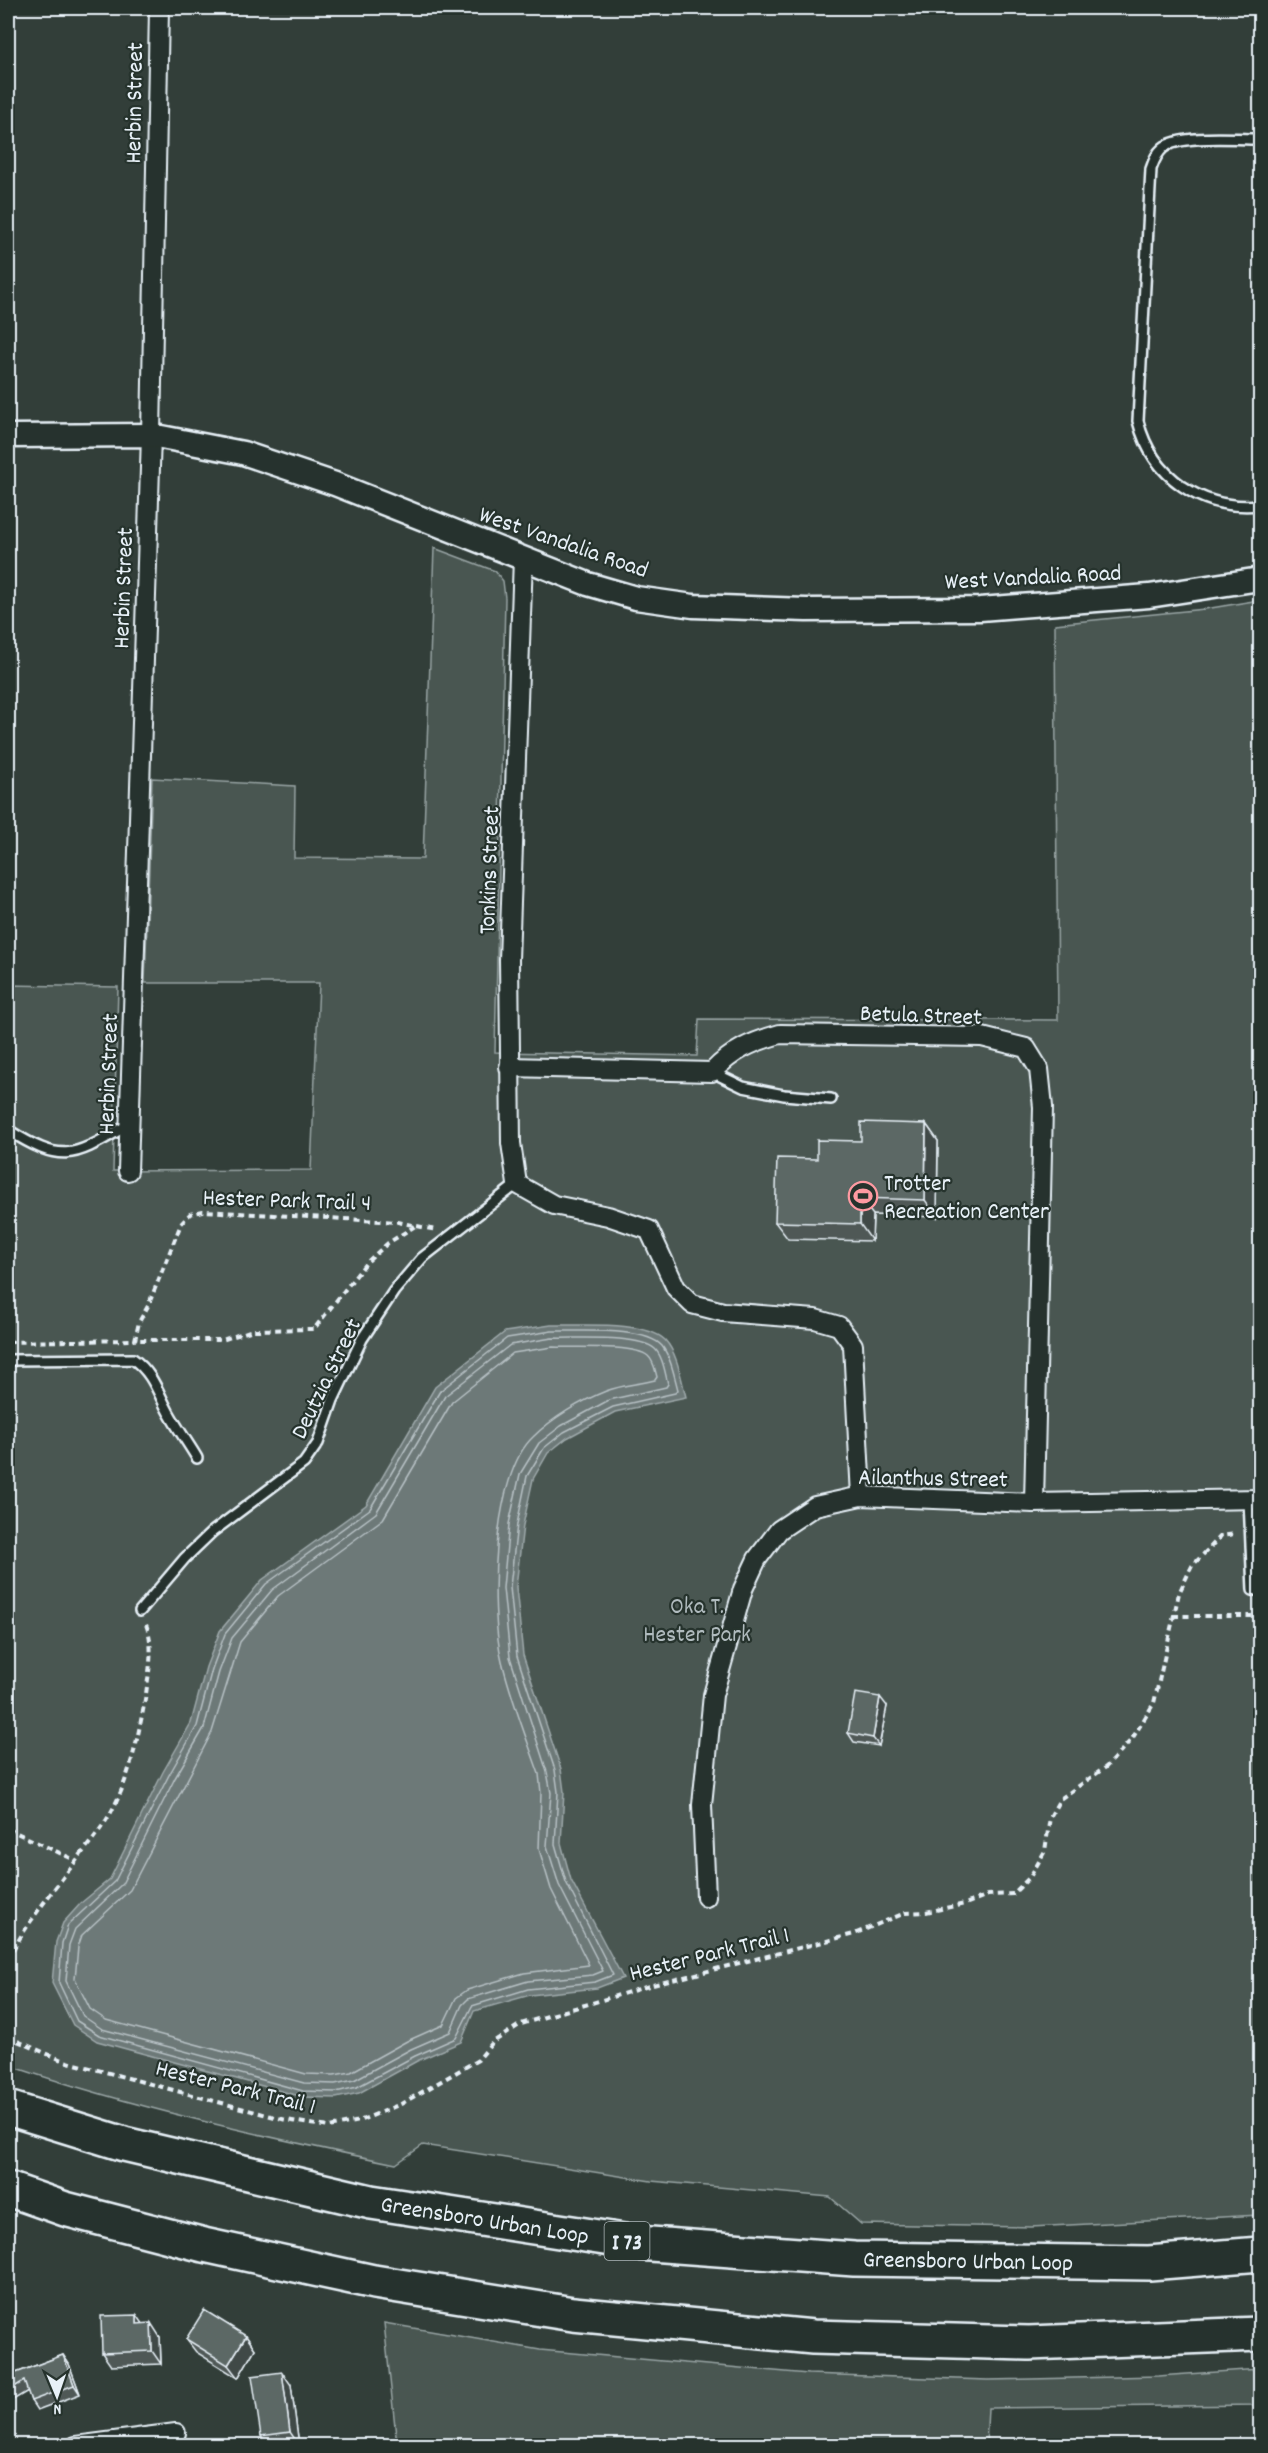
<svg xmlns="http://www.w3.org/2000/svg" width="1268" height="2453" font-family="Dekko,sans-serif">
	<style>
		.green { fill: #495651; stroke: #98a4a4; stroke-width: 1.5 }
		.water { fill: #6d7978; stroke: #9ea9ab; stroke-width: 1.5 }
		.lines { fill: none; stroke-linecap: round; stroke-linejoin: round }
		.shore { stroke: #b7c1c5; stroke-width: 1.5 }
		.service-casing { stroke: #e8f1f8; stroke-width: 14 }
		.minor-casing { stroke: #e8f1f8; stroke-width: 22 }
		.tertiary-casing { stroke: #e8f1f8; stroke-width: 27 }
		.motorway-casing { stroke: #e8f1f8; stroke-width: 38 }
		.path { stroke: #e8f1f8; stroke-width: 4; stroke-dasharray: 6 4.5; stroke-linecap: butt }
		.service { stroke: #26332d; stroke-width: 9 }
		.minor { stroke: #26332d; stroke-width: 18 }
		.tertiary { stroke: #26332d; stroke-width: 22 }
		.motorway { stroke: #26332d; stroke-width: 33 }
		.wall { fill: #4f5957; stroke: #e8f1f8; stroke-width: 1.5 }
		.shaded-wall { fill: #404947; stroke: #e8f1f8; stroke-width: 1.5 }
		.building { fill: #5c6865; stroke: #e8f1f8; stroke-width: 1.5 }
		.labels { text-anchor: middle; stroke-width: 4.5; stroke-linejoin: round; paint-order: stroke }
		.shield { fill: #26332d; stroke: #aeb8bb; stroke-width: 1.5 }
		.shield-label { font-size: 22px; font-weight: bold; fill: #e8f1f8 }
		.street-label { font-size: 24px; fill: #e8f1f8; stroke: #26332d }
		.poi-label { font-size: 24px; fill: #e8f1f8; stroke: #26332d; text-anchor: start }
		.park-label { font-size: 24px; fill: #b0bbbe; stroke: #26332d }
	</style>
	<rect width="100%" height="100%" fill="#323e39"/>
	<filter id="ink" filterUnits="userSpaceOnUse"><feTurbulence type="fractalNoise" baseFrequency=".0167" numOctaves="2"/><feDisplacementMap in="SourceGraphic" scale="12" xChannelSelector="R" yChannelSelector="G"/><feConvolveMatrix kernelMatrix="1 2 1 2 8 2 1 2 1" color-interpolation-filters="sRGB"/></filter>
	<g filter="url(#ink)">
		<!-- green -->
		<g class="green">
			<path d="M434,548l61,23 8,10 2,17 -10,454 202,4 2,-37 359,1 -3,-396 150,-15 55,-9v1615l-229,12 -170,-3 -31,-27 -179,-16 -228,-36 -27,19c-131,-27 -261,-56 -388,-99v-1080l110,2 -5,184 198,-1 8,-187h-174l7,-205 143,8 -1,72 129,1z"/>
			<polygon points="384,2323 540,2350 808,2374 988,2380 1158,2376 1260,2369 1260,2405 988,2408 986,2446 397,2445"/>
		</g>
		<!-- water -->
		<path class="water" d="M551,1325c28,1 94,-5 114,15 13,14 16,39 21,57l-71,15 -48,26 -19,15 -15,26 -10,46 -7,62 7,68 38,114 3,23 -3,51 10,37 52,98 -26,10 -67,7 -56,16 -13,31 -44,19 -58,32 -23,5 -33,-1 -206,-56 -24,-16 -21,-42 4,-41 7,-19 18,-20 29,-24 53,-107 28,-49 15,-56 14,-36 42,-51 104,-75 69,-118 70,-55z"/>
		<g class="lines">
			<!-- shore -->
			<g class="shore">
				<path d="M552,1331c25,1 93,-5 110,15 9,12 12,29 16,44l-3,3 -62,14 -49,25 -20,16 -17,28 -10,48 -7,63 7,69 38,114 3,22 -3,52 11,38 47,93 -18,7 -67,7 -56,17 -16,32 -41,18 -58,31 -21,5 -33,-1 -204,-56 -22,-14 -18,-38 3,-40 6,-18 47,-44 54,-106 28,-49 15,-57 13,-35 41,-50 104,-75 70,-118 67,-53z"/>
				<path d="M552,1338c23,1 86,-4 103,11 8,8 10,24 13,35l-2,3 -57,13 -48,26 -22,17 -19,31 -11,50 -6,64 7,69 37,115 4,21 -4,53 12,39 44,86 -10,4 -65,6 -60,18 -6,6 -12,27 -39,17 -57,31 -19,4 -31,-1 -202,-54 -19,-13 -17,-35 3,-36 6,-16 47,-45 53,-106 29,-50 15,-56 13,-34 40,-48 104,-77 69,-117 65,-51z"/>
				<path d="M553,1347c19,1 81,-3 95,9 6,5 7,14 9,21l-2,3c-16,4 -34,5 -49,11 -25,10 -54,27 -73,46 -41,38 -44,173 -31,224 9,38 24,76 37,113l2,19 -2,56 12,40 38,76 -65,8 -57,17 -11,8 -13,27 -36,16 -56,31 -17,3 -28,-1 -200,-54 -16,-11 -15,-30 3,-32 4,-12 48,-45 82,-158 28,-90 38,-46 105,-77 69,-117 61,-49z"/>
			</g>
			<!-- service casing -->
			<g class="service-casing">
				<g id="service">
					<path d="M1260,139c-22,0 -81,-5 -97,9 -7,6 -9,13 -12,21l-13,252c14,56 64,90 122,84"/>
					<polyline points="712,1072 743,1087 784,1095 831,1099"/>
					<path d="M8,1130c57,36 66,26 122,-6"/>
					<path d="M8,1360l125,-1c20,14 25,34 36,54 9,16 19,30 28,45"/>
					<polyline points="1249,1500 1253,1590 1260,1590"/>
					<polyline points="140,1611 185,1558 212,1532 304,1463 318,1443 333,1400 362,1339 394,1291 422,1258 517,1184"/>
				</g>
			</g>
			<!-- minor casing -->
			<g class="minor-casing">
				<g id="minor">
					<polyline points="523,558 509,960 511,1143 517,1184 554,1205 608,1216 649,1230 676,1288 692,1304 723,1312 815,1319 839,1326 853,1345 861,1496"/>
					<path d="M509,1067l203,5c21,-22 40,-30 68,-38l202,3 44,11 13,21 4,38 -9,396"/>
					<polyline points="128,1171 151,435 159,8"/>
					<polyline points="706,1897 702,1805 713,1695 743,1589 757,1559 779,1530 815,1506 861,1496 1034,1503 1260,1499"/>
					<polyline points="76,2446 176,2433"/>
				</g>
			</g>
			<!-- tertiary casing -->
			<g class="tertiary-casing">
				<polyline id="tertiary" points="8,436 151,435 243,453 335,484 588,584 636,598 693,606 806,610 980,609 1149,596 1260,579"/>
			</g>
			<!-- motorway casing -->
			<g class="motorway-casing">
				<g id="motorway">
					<polyline points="8,2108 124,2144 371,2202 637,2243 854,2259 1149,2263 1260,2254"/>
					<polyline points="8,2189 65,2209 204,2245 374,2282 573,2314 813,2337 1029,2343 1260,2334"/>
				</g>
			</g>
			<!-- path -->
			<g class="path">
				<polyline points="415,1226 388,1243 366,1263 314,1329 253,1330 222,1340 135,1340 139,1322 148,1306 181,1224 190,1214 203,1211 398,1222 436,1230"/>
				<polyline points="8,1342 135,1340"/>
				<polyline points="1173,1616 1260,1616"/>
				<polyline points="8,1829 75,1860"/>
				<path d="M8,1959c25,-48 61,-87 93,-131 27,-37 37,-90 45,-134 3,-24 9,-50 -1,-72"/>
				<polyline points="8,2037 64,2061 286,2120 329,2127 359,2121 401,2104 478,2060 493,2042 521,2024 649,1986 854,1934 905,1913 926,1912 965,1904 988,1895 1013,1894 1030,1877 1045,1851 1050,1817 1060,1799 1106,1767 1132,1739 1154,1703 1179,1593 1192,1566 1221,1536 1235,1534"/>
			</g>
			<!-- service -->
			<use href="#service" class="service"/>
			<!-- minor -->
			<use href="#minor" class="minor"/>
			<!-- tertiary -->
			<use href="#tertiary" class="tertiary"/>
			<!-- motorway -->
			<use href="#motorway" class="motorway"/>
		</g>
		<!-- wall -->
		<g class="wall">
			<polygon points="926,1124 938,1141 937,1217 873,1215 872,1241 788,1239 775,1222 817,1159 861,1141"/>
			<polygon points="887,1706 879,1746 854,1742 848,1733"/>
			<polygon points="143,2324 160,2337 161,2364 111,2366 102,2353"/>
			<polygon points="246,2336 255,2349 238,2378 196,2352 186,2339"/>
			<polygon points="63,2355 69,2364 80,2394 37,2410 31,2401 28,2391 8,2403 8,2376"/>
			<polygon points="291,2385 299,2445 268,2445 261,2436"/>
		</g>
		<!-- shaded-wall -->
		<g class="shaded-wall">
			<polygon points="926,1124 938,1141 937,1217 925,1200"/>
			<polygon points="860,1198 873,1215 872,1241 860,1224"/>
			<polygon points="880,1697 887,1706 879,1746 873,1738"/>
			<polygon points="137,2315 146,2328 137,2324"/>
			<polygon points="151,2323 160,2337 161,2364 152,2351"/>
			<polygon points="246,2336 255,2349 238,2378 228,2365"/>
			<polygon points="63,2355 69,2364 80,2394 74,2385"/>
			<polygon points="282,2372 291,2385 299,2445 290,2432"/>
		</g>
		<!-- building -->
		<g class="building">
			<polygon points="861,1122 926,1124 925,1200 860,1198 860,1224 775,1222 777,1158 817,1159 817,1140 861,1141"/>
			<polygon points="855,1693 880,1697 873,1738 848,1733"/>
			<polygon points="204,2310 246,2336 228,2365 186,2339"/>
			<polygon points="137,2315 137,2324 151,2323 152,2351 102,2353 101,2316"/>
			<polygon points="63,2355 74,2385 31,2401 24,2381 8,2391 8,2376"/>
			<polygon points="282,2372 290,2432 261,2436 252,2376"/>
		</g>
	</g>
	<!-- icons -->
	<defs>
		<g id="stadium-ring" transform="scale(1.5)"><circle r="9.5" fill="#26332d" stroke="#ff9aa2" stroke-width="1.5"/><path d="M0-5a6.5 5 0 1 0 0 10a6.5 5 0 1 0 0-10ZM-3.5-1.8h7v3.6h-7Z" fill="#ff9aa2"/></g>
	</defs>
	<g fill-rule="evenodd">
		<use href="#stadium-ring" x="863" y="1196"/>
	</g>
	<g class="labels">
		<!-- shield labels -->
		<rect class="shield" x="604.5" y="2222" width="45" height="38" rx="4.5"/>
		<g class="shield-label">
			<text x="627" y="2249">I 73</text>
		</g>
		<!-- street labels -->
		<g class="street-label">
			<text transform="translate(133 103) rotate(-89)" y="8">Herbin Street</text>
			<text transform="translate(564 541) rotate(19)" y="8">West Vandalia Road</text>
			<text transform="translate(1033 576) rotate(-3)" y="8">West Vandalia Road</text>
			<text transform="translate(122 588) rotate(-88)" y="8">Herbin Street</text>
			<text transform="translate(488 870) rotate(-88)" y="8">Tonkins Street</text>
			<text transform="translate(921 1014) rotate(2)" y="8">Betula Street</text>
			<text transform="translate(107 1074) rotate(-88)" y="8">Herbin Street</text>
			<text transform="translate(287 1199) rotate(2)" y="8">Hester Park Trail 4</text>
			<text transform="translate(325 1378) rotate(-64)" y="8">Deutzia Street</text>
			<text transform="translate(933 1477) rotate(1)" y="8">Ailanthus Street</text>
			<text transform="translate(709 1953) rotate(-14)" y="8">Hester Park Trail 1</text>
			<text transform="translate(236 2086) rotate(14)" y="8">Hester Park Trail 1</text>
			<text transform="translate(485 2219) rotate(9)" y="8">Greensboro Urban Loop</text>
			<text transform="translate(968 2260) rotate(1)" y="8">Greensboro Urban Loop</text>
		</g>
		<!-- poi labels -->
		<g class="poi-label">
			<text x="884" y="1190">Trotter<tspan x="884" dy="28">Recreation Center</tspan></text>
		</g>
		<!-- park labels -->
		<g class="park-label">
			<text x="697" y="1613">Oka T.<tspan x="697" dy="28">Hester Park</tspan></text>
		</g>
	</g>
	<!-- margin -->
	<rect width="1268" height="2453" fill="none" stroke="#26332d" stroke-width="30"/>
	<rect x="15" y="15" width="1238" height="2423" fill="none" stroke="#e8f1f8" stroke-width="2" filter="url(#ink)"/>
	<!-- north arrow -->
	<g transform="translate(57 2396) rotate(178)" stroke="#26332d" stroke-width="4.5" paint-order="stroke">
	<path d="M0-4.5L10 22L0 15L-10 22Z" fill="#e8f1f8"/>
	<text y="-9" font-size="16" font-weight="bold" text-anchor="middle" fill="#e8f1f8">N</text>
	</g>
</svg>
